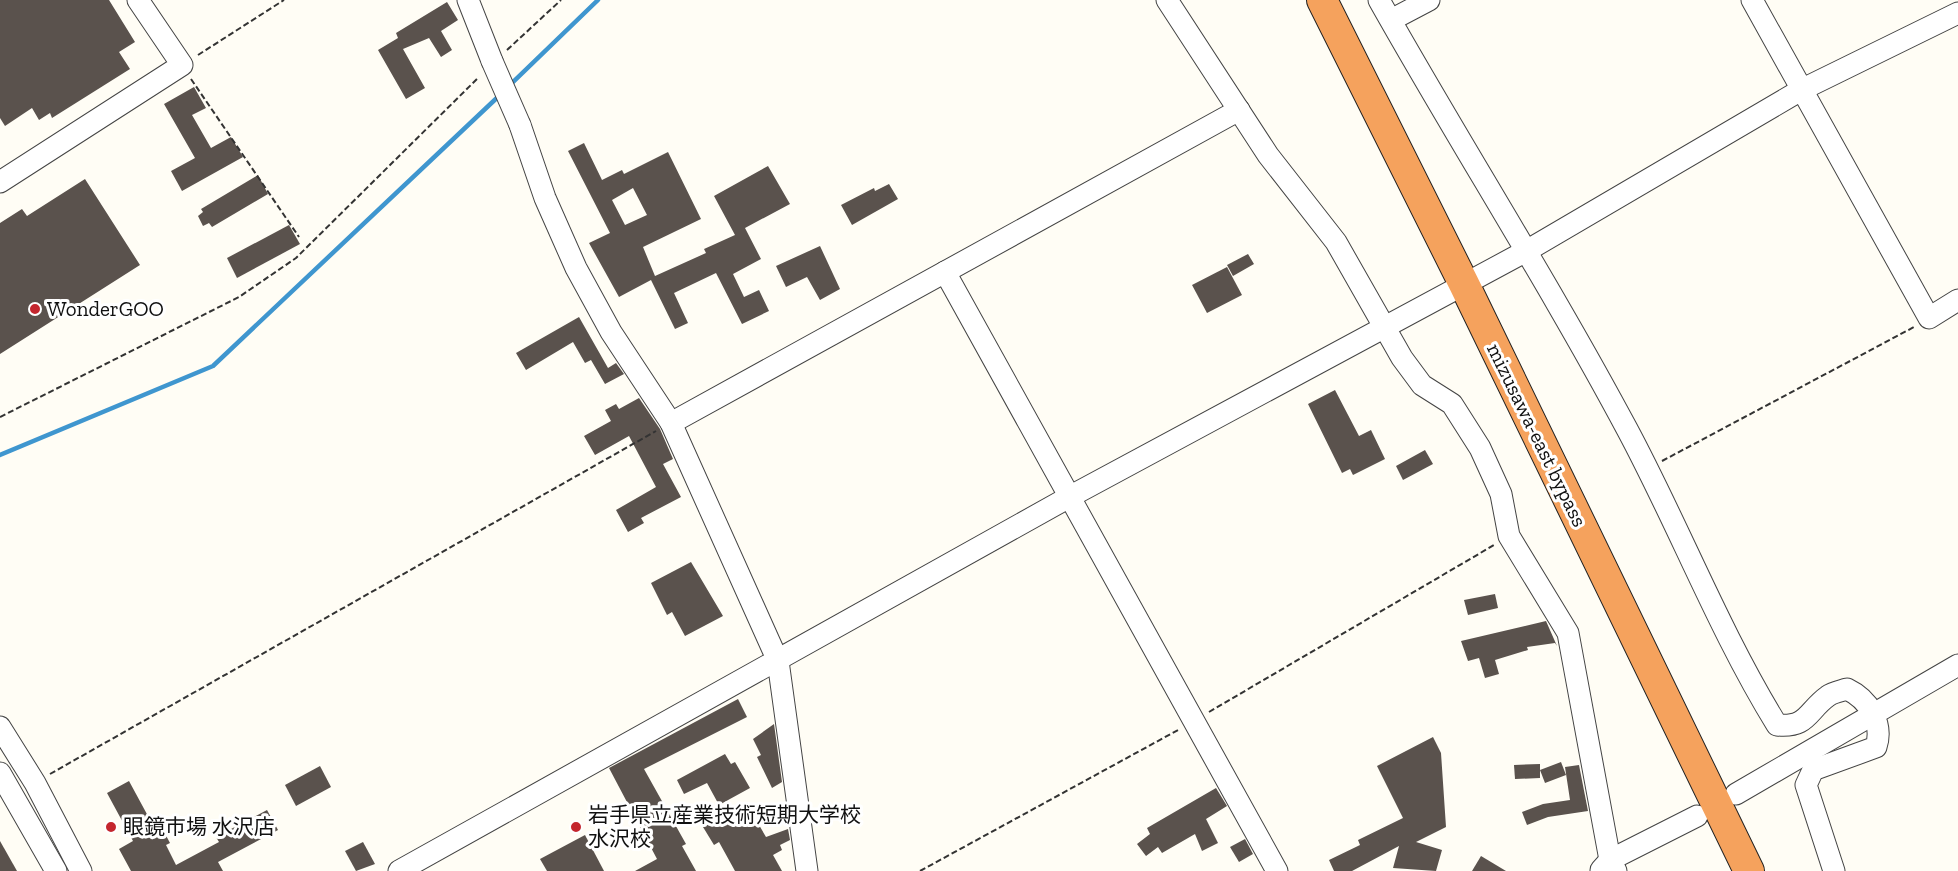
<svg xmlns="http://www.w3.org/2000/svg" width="1958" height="871" font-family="'Zilla Slab','Noto Sans JP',serif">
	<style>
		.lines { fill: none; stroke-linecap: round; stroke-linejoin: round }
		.stream { stroke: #3f96cf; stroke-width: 4.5 }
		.building { fill: #5a524d; fill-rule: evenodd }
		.minor-casing { stroke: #444; stroke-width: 23 }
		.highway-casing { stroke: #222; stroke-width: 32 }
		.path { stroke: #333; stroke-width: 2; stroke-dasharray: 6 3; stroke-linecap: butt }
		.minor { stroke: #fff; stroke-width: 21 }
		.highway { stroke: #f5a25d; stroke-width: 30 }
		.minor-bridge-casing { stroke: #444; stroke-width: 23; stroke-linecap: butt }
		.minor-bridge { stroke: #fff; stroke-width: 21 }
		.poi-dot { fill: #c4262e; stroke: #fff; stroke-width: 2 }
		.labels { text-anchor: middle; stroke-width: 6; stroke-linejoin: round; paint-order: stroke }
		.poi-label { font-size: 21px; fill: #111; stroke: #fff; text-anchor: start }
		.street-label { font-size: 21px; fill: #111; stroke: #fff }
	</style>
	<rect width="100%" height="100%" fill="#fffdf5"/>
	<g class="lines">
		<!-- stream -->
		<g class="stream">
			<polyline points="509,86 598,0"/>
			<polyline points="0,455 213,366 501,94"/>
		</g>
	</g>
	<!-- building -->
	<g class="building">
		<polygon points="0,0 109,0 135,42 119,52 130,69 52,118 50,113 39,120 32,108 5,126 0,118"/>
		<polygon points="447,2 458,20 441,31 452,50 441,57 429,38 403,49 425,88 406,99 378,50 398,38 396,33"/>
		<polygon points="194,87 206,108 192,115 211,148 231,137 243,157 182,191 171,171 195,158 164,104"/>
		<path d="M584,143l18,37 20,-10 2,4 44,-22 33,67 -58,28 12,29 51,-23 -2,-4 31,-14 -21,-39 54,-30 22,38 -45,24 16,31 -28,15 11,23 15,-7 10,21 -27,13 -26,-51 -42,20 14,30 -13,6 -24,-49 -32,17 -30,-54 21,-10 -42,-82zM633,188l14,27 -22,10 -13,-25z"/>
		<polygon points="258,175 268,194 212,227 209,223 203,226 198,216 203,212 201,209"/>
		<polygon points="85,179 140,265 0,354 0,223 22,209 27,216"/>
		<polygon points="889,184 898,199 852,225 841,205 874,188 875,191"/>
		<polygon points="289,225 300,244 237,278 227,258"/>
		<polygon points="820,246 840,289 820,300 807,277 786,287 776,266"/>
		<polygon points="1248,254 1254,264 1233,276 1227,265"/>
		<polygon points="1227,267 1242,295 1207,313 1192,285"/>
		<polygon points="579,317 608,368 616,363 624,374 605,384 591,360 585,363 573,342 526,370 516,353"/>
		<polygon points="1335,390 1359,436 1371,430 1385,459 1353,475 1350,469 1342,473 1308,404"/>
		<polygon points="639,398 660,429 673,459 663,464 681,497 641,518 644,523 628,532 616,510 656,487 629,436 595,455 584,436 611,421 605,410 616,404 619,409"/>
		<polygon points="1425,450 1433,464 1403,480 1396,466"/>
		<polygon points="691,562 723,616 685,636 672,612 667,615 651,583"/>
		<polygon points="1495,594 1498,608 1468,615 1464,600"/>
		<polygon points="1546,621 1557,646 1555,643 1527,647 1528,650 1495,660 1499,674 1485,678 1479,658 1468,661 1461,641"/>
		<polygon points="738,699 747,717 644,769 686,844 682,846 696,871 635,871 657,859 609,768"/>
		<polygon points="774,724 782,782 772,788 757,757 761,755 753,739"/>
		<polygon points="1433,737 1441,753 1446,827 1416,842 1442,850 1436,871 1393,868 1399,846 1352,871 1334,871 1329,860 1360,845 1358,840 1403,818 1377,766"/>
		<polygon points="725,754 731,764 735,762 750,788 719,805 707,783 684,794 677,780"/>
		<polygon points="1561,762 1566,775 1545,783 1540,770"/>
		<polygon points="1540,764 1540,778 1515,779 1514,765"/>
		<polygon points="1579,765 1588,811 1548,817 1527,825 1522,812 1543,804 1570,800 1565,767"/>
		<polygon points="320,766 331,787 296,806 285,785"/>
		<polygon points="129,781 155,829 161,826 170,843 166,845 176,865 219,842 216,837 267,810 278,830 218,862 223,871 131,871 119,849 133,841 107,793"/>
		<polygon points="1216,788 1227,806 1206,819 1218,843 1202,851 1195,834 1162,853 1158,847 1146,856 1137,844 1150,834 1147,828"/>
		<polygon points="752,813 766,837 788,829 790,840 780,845 782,850 773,855 782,871 735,871 719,842 714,845 703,827 727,814 733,824"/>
		<polygon points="585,835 604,871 547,871 540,859"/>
		<polygon points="1245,839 1253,854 1239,862 1230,847"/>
		<polygon points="0,841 17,871 0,871"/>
		<polygon points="363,842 375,864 356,871 345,851"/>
		<polygon points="1481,856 1506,871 1472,871"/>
	</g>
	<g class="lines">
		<!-- minor casing -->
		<g class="minor-casing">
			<g id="minor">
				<polyline points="468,0 492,61"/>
				<polyline points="1167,0 1268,155 1336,242 1402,358 1422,385 1452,404 1480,448 1501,494 1509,536 1568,633 1610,860 1616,871"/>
				<path d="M1379,0c81,144 170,283 248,429 52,97 92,202 150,296 31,3 30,-14 51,-29 5,-4 13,-5 19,-7 21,10 37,34 29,58l-63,23 -7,15 28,86"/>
				<polyline points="1752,0 1929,318 1958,300"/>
				<polyline points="1391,20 1429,0"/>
				<polyline points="520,125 545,198 576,268 611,332 671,423 778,661 807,871"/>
				<polyline points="0,182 182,65 138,0"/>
				<polyline points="945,272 1277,871"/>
				<polyline points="671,423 1239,110"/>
				<polyline points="0,727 35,783 81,871"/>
				<polyline points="0,773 56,871"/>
				<polyline points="1736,794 1958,665"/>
				<polyline points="1601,870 1610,860 1697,816"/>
				<polyline points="399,871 1071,496 1528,250 1801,90 1958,13"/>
			</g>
		</g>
		<!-- highway casing -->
		<g class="highway-casing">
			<polyline id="highway" points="1322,0 1464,284 1749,871"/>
		</g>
		<!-- path -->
		<g class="path">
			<polyline points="507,50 561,0"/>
			<polyline points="198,55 284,0"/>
			<polyline points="191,79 299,237"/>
			<polyline points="0,417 239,297 296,258 479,77"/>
			<polyline points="1662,461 1914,327"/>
			<polyline points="1209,712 1494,545"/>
			<polyline points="50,774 656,431"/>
			<polyline points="920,871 1178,730"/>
		</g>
		<!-- minor -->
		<use href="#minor" class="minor"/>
		<!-- highway -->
		<use href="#highway" class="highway"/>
		<!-- minor-bridge casing -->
		<g class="minor-bridge-casing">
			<polyline id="minor-bridge" points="492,61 520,125"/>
		</g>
		<!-- minor-bridge -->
		<use href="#minor-bridge" class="minor-bridge"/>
	</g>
	<!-- markers -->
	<g class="poi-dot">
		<circle cx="35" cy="309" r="6"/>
		<circle cx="111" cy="827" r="6"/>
		<circle cx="576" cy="827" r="6"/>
	</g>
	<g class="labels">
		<!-- poi labels -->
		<g class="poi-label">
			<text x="47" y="316">WonderGOO</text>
			<text x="588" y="822">岩手県立産業技術短期大学校<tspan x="588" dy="24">水沢校</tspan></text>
			<text x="123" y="834">眼鏡市場 水沢店</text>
		</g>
		<!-- street labels -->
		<g class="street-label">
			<text transform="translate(1537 435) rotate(64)" y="7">mizusawa-east bypass</text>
		</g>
	</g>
</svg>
